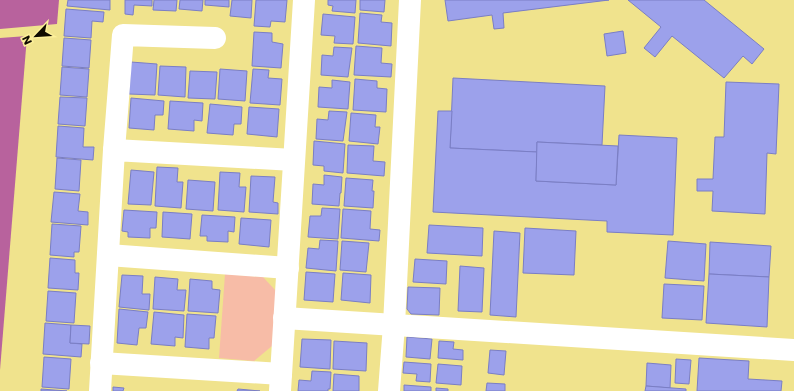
<svg xmlns="http://www.w3.org/2000/svg" width="794" height="391" font-family="Poppins,sans-serif">
	<style>
		.green { fill: #f7bca7 }
		.water { fill: #b8629d }
		.building { fill: #9ca1eb; stroke: #7a7ec5 }
		.lines { fill: none; stroke-linecap: round; stroke-linejoin: round }
		.minor { stroke: #fff; stroke-width: 22 }
	</style>
	<rect width="100%" height="100%" fill="#f0e38d"/>
	<!-- green -->
	<polygon class="green" points="225,274 263,277 276,291 272,346 254,361 219,358"/>
	<!-- water -->
	<g class="water">
		<polygon points="0,0 59,0 57,24 0,29"/>
		<polygon points="27,36 0,370 0,38"/>
	</g>
	<!-- building -->
	<g class="building">
		<polygon points="68,0 110,0 110,10 67,6"/>
		<polygon points="125,0 152,0 152,6 134,5 133,15 125,14"/>
		<polygon points="154,0 177,0 176,11 153,10"/>
		<polygon points="180,0 203,0 202,11 179,9"/>
		<polygon points="205,0 229,0 229,7 205,5"/>
		<polygon points="232,0 252,0 251,18 230,16"/>
		<polygon points="256,0 287,0 285,22 271,21 270,27 254,26"/>
		<polygon points="328,0 356,0 355,13 332,11 333,6 328,5"/>
		<polygon points="360,0 385,0 384,12 360,10"/>
		<polygon points="445,0 609,0 503,13 504,28 494,29 492,15 448,21"/>
		<polygon points="628,0 704,0 764,49 752,64 743,56 724,78 672,36 655,57 644,48 661,27"/>
		<polygon points="66,9 104,12 103,22 92,21 91,38 64,36"/>
		<polygon points="360,13 382,15 381,22 392,23 391,46 358,43"/>
		<polygon points="323,14 355,17 353,44 334,43 335,36 321,35"/>
		<polygon points="623,31 626,53 607,56 604,34"/>
		<polygon points="254,32 272,33 272,42 283,44 281,68 252,66"/>
		<polygon points="64,38 91,40 89,68 62,66"/>
		<polygon points="356,46 382,48 381,63 392,64 391,77 354,75"/>
		<polygon points="334,47 352,48 348,77 321,75 322,55 333,56"/>
		<polygon points="131,62 157,64 155,95 129,94"/>
		<polygon points="160,66 186,67 185,97 158,95"/>
		<polygon points="62,67 89,69 87,97 60,95"/>
		<polygon points="220,69 247,71 245,101 218,99"/>
		<polygon points="253,69 269,70 268,78 282,79 280,105 250,103"/>
		<polygon points="190,71 217,72 215,99 188,98"/>
		<polygon points="453,78 605,86 602,145 537,142 537,152 450,148"/>
		<polygon points="355,79 377,81 377,88 387,89 386,112 353,110"/>
		<polygon points="332,80 350,82 348,109 318,107 319,87 332,88"/>
		<polygon points="726,82 779,84 776,154 767,153 765,214 712,211 713,191 697,191 697,179 713,179 715,137 724,137"/>
		<polygon points="60,97 87,98 85,126 58,124"/>
		<polygon points="131,98 164,101 163,115 155,115 154,130 129,128"/>
		<polygon points="170,101 203,103 202,121 194,120 194,131 168,129"/>
		<polygon points="210,104 242,107 241,124 234,124 233,135 207,133"/>
		<polygon points="249,107 279,109 277,137 247,134"/>
		<polygon points="329,111 347,112 343,141 316,139 317,119 328,120"/>
		<polygon points="438,111 452,111 450,148 537,152 536,181 616,185 619,135 677,138 673,235 607,232 607,221 433,212"/>
		<polygon points="351,113 376,115 375,127 380,127 378,144 349,141"/>
		<polygon points="58,126 84,128 83,147 94,147 93,160 56,157"/>
		<polygon points="314,141 345,144 343,173 324,171 324,166 313,165"/>
		<polygon points="537,142 618,146 616,185 536,181"/>
		<polygon points="348,145 374,146 373,161 385,162 384,176 347,173"/>
		<polygon points="57,158 81,160 79,191 55,189"/>
		<polygon points="157,167 178,168 177,182 183,182 181,208 155,206"/>
		<polygon points="131,170 154,172 151,205 128,204"/>
		<polygon points="220,172 240,173 239,187 246,187 244,212 218,210"/>
		<polygon points="324,175 342,177 341,193 340,193 339,206 312,204 313,184 324,185"/>
		<polygon points="251,176 275,177 273,202 278,203 278,214 249,212"/>
		<polygon points="346,178 373,180 372,191 374,191 373,208 344,206"/>
		<polygon points="188,180 215,182 213,211 186,209"/>
		<polygon points="54,192 80,194 78,211 88,212 88,225 51,222"/>
		<polygon points="322,208 340,209 338,239 308,237 310,216 321,216"/>
		<polygon points="343,209 371,211 370,229 380,230 379,241 341,238"/>
		<polygon points="124,210 157,212 156,228 150,228 150,238 128,237 128,232 122,231"/>
		<polygon points="163,212 192,214 190,239 162,237"/>
		<polygon points="202,215 235,217 234,232 228,231 228,242 207,241 207,236 200,236"/>
		<polygon points="241,218 271,220 269,247 239,244"/>
		<polygon points="52,224 81,226 79,252 74,252 74,257 50,255"/>
		<polygon points="429,225 483,228 482,256 427,253"/>
		<polygon points="525,228 576,231 574,275 523,273"/>
		<polygon points="494,231 520,233 516,317 490,315"/>
		<polygon points="320,240 338,241 336,271 306,268 308,248 319,249"/>
		<polygon points="342,241 369,243 366,272 340,270"/>
		<polygon points="668,241 706,244 704,281 665,278"/>
		<polygon points="710,242 771,246 769,277 709,274"/>
		<polygon points="50,258 75,260 75,273 79,273 78,290 48,288"/>
		<polygon points="415,259 447,261 446,284 413,282"/>
		<polygon points="460,266 484,268 482,312 458,311"/>
		<polygon points="306,272 335,274 333,302 304,300"/>
		<polygon points="343,273 371,275 370,303 341,300"/>
		<polygon points="709,274 769,277 767,327 706,323"/>
		<polygon points="122,275 143,276 142,294 150,294 149,310 119,307"/>
		<polygon points="155,277 178,279 177,290 186,290 184,311 153,309"/>
		<polygon points="190,279 212,281 212,289 220,290 218,313 188,311"/>
		<polygon points="664,284 704,286 702,320 662,318"/>
		<polygon points="408,287 440,288 439,315 411,314 407,309"/>
		<polygon points="48,291 76,293 74,323 46,321"/>
		<polygon points="119,309 148,312 146,328 139,328 137,345 117,343"/>
		<polygon points="154,312 184,315 183,338 175,337 175,346 151,344"/>
		<polygon points="187,314 216,316 214,338 209,338 209,349 185,347"/>
		<polygon points="45,323 71,325 70,343 82,344 81,357 43,354"/>
		<polygon points="71,325 90,326 89,344 70,343"/>
		<polygon points="407,337 432,339 430,359 406,357"/>
		<polygon points="302,339 331,340 330,369 300,367"/>
		<polygon points="334,341 367,343 366,371 333,369"/>
		<polygon points="439,341 454,342 453,349 463,350 463,360 438,358"/>
		<polygon points="490,350 506,351 504,375 488,373"/>
		<polygon points="44,357 71,359 69,389 42,387"/>
		<polygon points="699,358 749,361 748,379 782,381 781,391 697,391"/>
		<polygon points="676,359 691,360 689,384 675,383"/>
		<polygon points="404,362 431,364 430,382 416,381 417,374 403,373"/>
		<polygon points="647,363 671,365 670,388 646,386"/>
		<polygon points="438,364 462,366 461,385 436,383"/>
		<polygon points="312,371 331,372 330,389 328,389 328,391 298,391 299,380 311,381"/>
		<polygon points="334,374 359,376 359,391 333,391"/>
		<polygon points="487,383 505,384 505,391 486,391"/>
		<polygon points="404,385 431,387 431,391 404,391"/>
		<polygon points="646,386 686,389 686,391 645,391"/>
		<polygon points="113,387 124,388 123,391 113,391"/>
		<polygon points="436,388 448,389 448,391 436,391"/>
		<polygon points="41,389 67,391 41,391"/>
		<polygon points="238,389 260,391 237,391"/>
	</g>
	<g class="lines">
		<!-- minor -->
		<g class="minor">
			<polyline points="114,150 123,35 215,38"/>
			<polyline points="108,255 288,268"/>
			<polyline points="284,318 794,350"/>
			<polyline points="101,363 281,374"/>
			<polyline points="100,391 114,150 294,160"/>
			<polyline points="280,391 304,0"/>
			<polyline points="389,391 394,325 410,0"/>
		</g>
	</g>
	<!-- north arrow -->
	<g transform="translate(36 36) rotate(245)" stroke="#fdf09a" stroke-width="3" paint-order="stroke">
	<path d="M0-3L7 15L0 10L-7 15Z" fill="#100b00"/>
	<text y="-6" font-size="11" font-weight="bold" text-anchor="middle" fill="#100b00">N</text>
	</g>
</svg>
